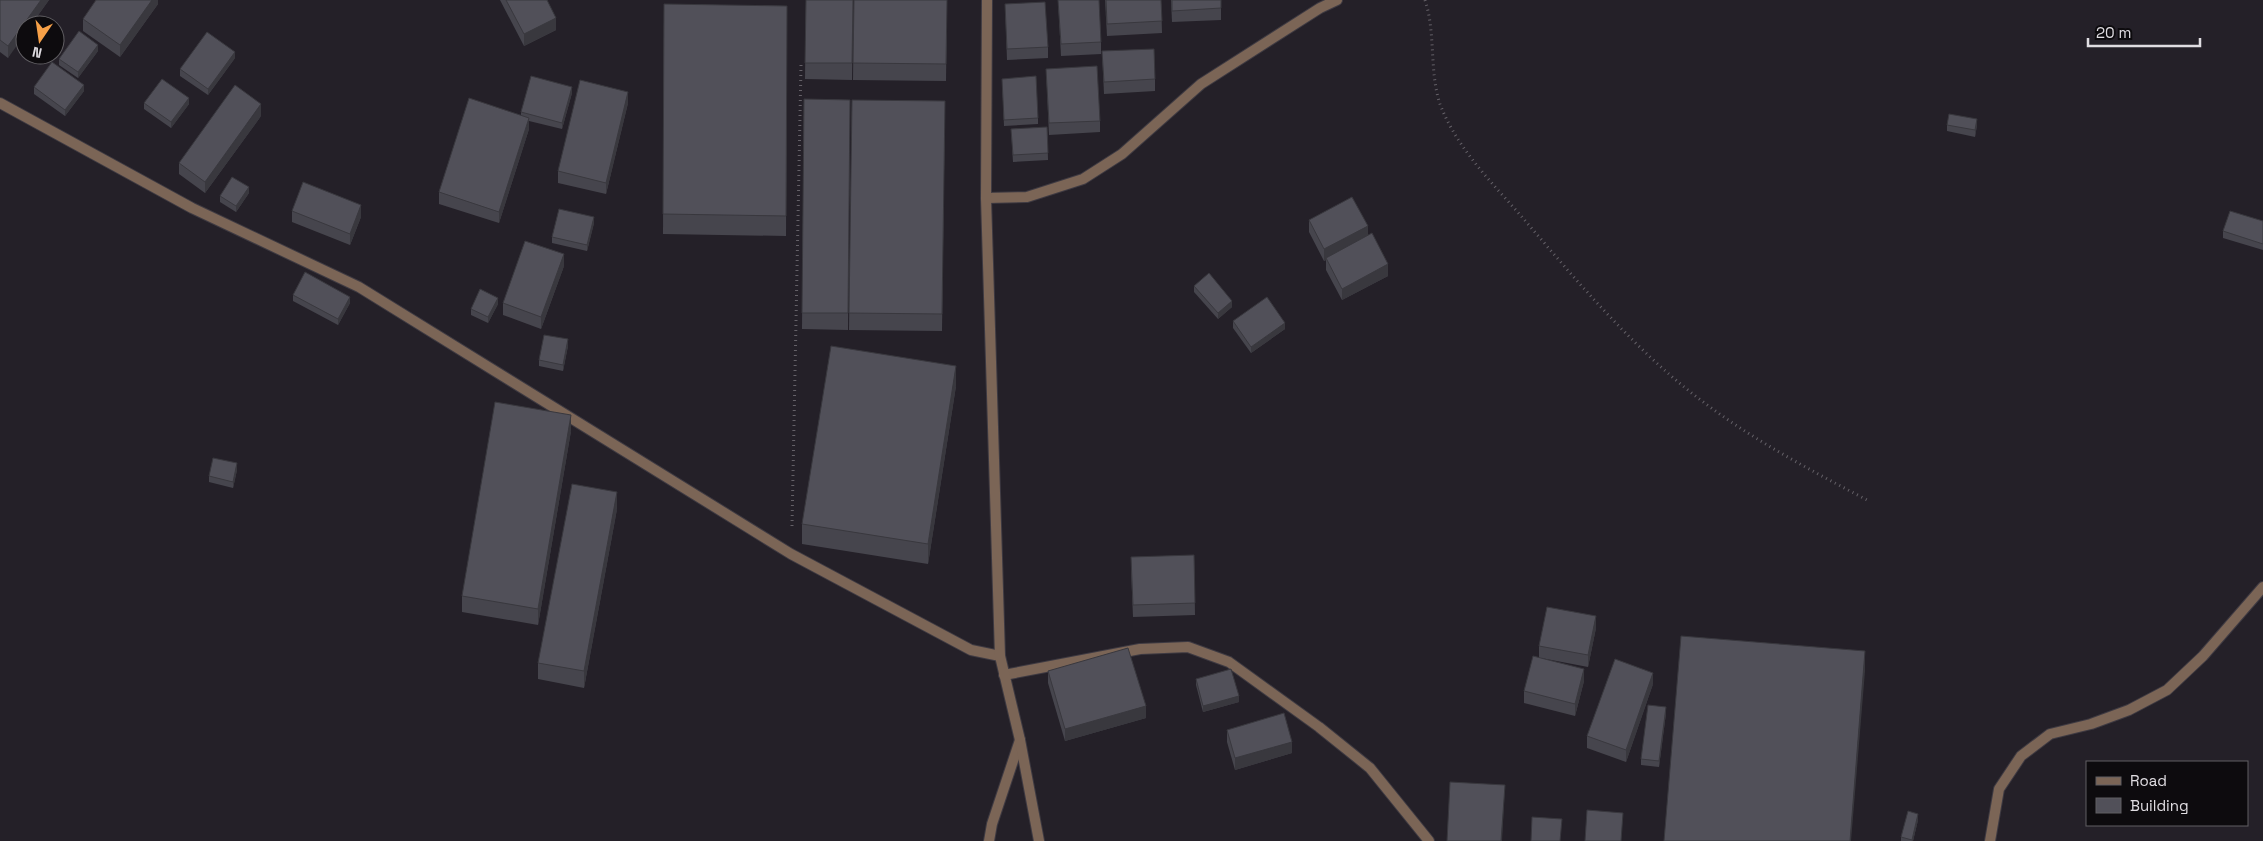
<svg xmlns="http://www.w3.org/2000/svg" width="2263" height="841" font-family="'Space Grotesk',sans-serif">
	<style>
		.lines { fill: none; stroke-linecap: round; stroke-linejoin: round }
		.minor-casing { stroke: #3e3a42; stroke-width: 12 }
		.tertiary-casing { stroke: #3e3a42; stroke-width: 12 }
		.path { stroke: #656168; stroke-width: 3; stroke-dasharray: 1 4; stroke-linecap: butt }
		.minor { stroke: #7b6556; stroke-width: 10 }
		.tertiary { stroke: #7b6556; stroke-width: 10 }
		.wall { fill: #46454d }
		.shaded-wall { fill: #39383e }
		.building { fill: #515059; stroke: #39383e }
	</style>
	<rect width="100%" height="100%" fill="#242028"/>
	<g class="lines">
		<!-- minor casing -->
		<g class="minor-casing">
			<g id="minor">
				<polyline points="0,103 192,208 359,287 791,554 971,650 1000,656"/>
				<polyline points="986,198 1027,197 1083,179 1122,154 1201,84 1320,8 1337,0"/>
				<polyline points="1004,675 1140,649 1188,647 1229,662 1319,727 1370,768 1429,841"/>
				<polyline points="989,841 992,824 1020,740"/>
				<polyline points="1990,841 1999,789 2021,756 2050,734 2091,724 2129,710 2167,690 2203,656 2263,587"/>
			</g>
		</g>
		<!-- tertiary casing -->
		<g class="tertiary-casing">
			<polyline id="tertiary" points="987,0 986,198 1000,656 1020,740 1039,841"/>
		</g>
		<!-- path -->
		<g class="path">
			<path d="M1425,0c11,33 4,71 15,104 16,43 52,79 82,113 54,63 110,130 176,181 53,41 112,72 171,103"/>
			<polyline points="792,526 801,65"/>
		</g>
		<!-- minor -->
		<use href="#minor" class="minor"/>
		<!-- tertiary -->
		<use href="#tertiary" class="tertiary"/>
	</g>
	<!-- wall -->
	<g class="wall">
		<polygon points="0,0 49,0 31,25 25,25 8,58 0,52"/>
		<polygon points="158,0 158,4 120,57 83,31 83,19"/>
		<polygon points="500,0 547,0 556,30 524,46"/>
		<polygon points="806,0 853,0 852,80 805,79"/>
		<polygon points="854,0 947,0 946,81 853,80"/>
		<polygon points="1058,0 1101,42 1101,54 1061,56"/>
		<polygon points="1105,0 1161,0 1162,33 1107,36"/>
		<polygon points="1171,0 1221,0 1221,20 1172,22"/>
		<polygon points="664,4 787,6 786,236 663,234"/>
		<polygon points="1005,4 1048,47 1048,58 1007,60"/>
		<polygon points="98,51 78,78 59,65 59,59"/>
		<polygon points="1102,51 1155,79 1155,91 1104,94"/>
		<polygon points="235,58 208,95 180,76 180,69"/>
		<polygon points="1046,69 1100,121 1100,132 1049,135"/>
		<polygon points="1002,79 1038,118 1038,124 1004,126"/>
		<polygon points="34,87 84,91 65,116 34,94"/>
		<polygon points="572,93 562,129 529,121 529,129 499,223 439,204 439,192 521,115 521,112"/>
		<polygon points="804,99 850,100 848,330 802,329"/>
		<polygon points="852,100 945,101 942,331 849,330"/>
		<polygon points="144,103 189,104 171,128 144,109"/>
		<polygon points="628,103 606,194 558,183 558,171"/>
		<polygon points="261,116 205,193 179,174 179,163"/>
		<polygon points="1947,125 1977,125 1975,137 1947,131"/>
		<polygon points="1047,127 1048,160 1013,162 1011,129"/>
		<polygon points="249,193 236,212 220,202 220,196"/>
		<polygon points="292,211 361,217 350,245 292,222"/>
		<polygon points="1309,220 1368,235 1388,276 1342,300 1326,270 1326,260 1324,261 1309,232"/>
		<polygon points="2263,221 2263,250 2223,238 2223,231"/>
		<polygon points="594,223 587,251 552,243 552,237"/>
		<polygon points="564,266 541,329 503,315 503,303"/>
		<polygon points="1194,286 1232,307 1218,319 1194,292"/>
		<polygon points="293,295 350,303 338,325 293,301"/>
		<polygon points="498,304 488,323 471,315 471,309"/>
		<polygon points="1233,321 1285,329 1251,353 1233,328"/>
		<polygon points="568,346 563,371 539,366 539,360"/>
		<polygon points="956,386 928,564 802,544 802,524"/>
		<polygon points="571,431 538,625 462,612 462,596"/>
		<polygon points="237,470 233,488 209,482 209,476"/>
		<polygon points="617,509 584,688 538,679 538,663"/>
		<polygon points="1194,555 1195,615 1133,617 1131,568"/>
		<polygon points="1596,628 1588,667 1541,658 1584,681 1575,716 1524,703 1524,691 1539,657 1539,646"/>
		<polygon points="1048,671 1146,718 1065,741 1048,683"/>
		<polygon points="1196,679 1239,702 1203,712 1196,685"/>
		<polygon points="1653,684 1626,762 1587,748 1587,736"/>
		<polygon points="1666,713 1659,767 1641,765 1641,759"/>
		<polygon points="1227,730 1292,753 1235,770 1227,742"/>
		<polygon points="1918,820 1913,841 1901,841 1901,837"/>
	</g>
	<!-- shaded-wall -->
	<g class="shaded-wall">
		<polygon points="41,0 49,0 31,25 25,25 25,34 8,58 8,46"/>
		<polygon points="152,0 158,0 158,4 120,57 120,45"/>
		<polygon points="556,18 556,30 524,46 524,34"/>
		<polygon points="98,45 98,51 78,78 78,72"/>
		<polygon points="235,52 235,58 208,95 208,89"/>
		<polygon points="84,85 84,91 65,116 65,110"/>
		<polygon points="572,87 572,93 562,129 562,123"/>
		<polygon points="628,92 628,103 606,194 606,183"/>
		<polygon points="189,98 189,104 171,128 171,122"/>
		<polygon points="261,104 261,116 205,193 205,182"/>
		<polygon points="529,118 529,129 499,223 499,212"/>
		<polygon points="1977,119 1977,125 1975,137 1975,130"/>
		<polygon points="249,187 249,193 236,212 236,206"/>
		<polygon points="361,205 361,217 350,245 350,234"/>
		<polygon points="594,217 594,223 587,251 587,245"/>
		<polygon points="1368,226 1368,238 1326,258 1326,260 1324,261 1324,249"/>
		<polygon points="564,254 564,266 541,329 541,317"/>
		<polygon points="1388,264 1388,276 1342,300 1342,289"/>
		<polygon points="350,297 350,303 338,325 338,319"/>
		<polygon points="498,298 498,304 488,323 488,317"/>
		<polygon points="1232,301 1232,307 1218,319 1218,313"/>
		<polygon points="1285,323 1285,329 1251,353 1251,347"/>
		<polygon points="568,339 568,346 563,371 563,365"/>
		<polygon points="956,366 956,386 928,564 928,544"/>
		<polygon points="571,415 571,431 538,625 538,609"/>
		<polygon points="237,463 237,470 233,488 233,482"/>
		<polygon points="617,492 617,509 584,688 584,671"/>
		<polygon points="1596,616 1596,628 1588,667 1588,655"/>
		<polygon points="1865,651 1865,671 1851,841 1850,841"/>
		<polygon points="1584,669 1584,681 1575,716 1575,704"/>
		<polygon points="1653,673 1653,684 1626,762 1626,750"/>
		<polygon points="1239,696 1239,702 1203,712 1203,706"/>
		<polygon points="1146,706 1146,718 1065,741 1065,729"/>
		<polygon points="1666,707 1666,713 1659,767 1659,761"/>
		<polygon points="1292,742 1292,753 1235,770 1235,758"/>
		<polygon points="1505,785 1502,841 1501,841"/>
		<polygon points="1918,814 1918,820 1913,841 1912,841"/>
	</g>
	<!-- building -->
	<g class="building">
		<polygon points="0,0 41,0 8,46 0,40"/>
		<polygon points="96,0 152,0 120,45 83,19"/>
		<polygon points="506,0 547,0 556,18 524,34"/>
		<polygon points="806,0 853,0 852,63 805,63"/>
		<polygon points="854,0 947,0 946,64 853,63"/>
		<polygon points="1058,0 1099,0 1101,42 1061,44"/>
		<polygon points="1106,0 1161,0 1162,21 1107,24"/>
		<polygon points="1172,0 1221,0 1221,8 1172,11"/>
		<polygon points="1045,2 1048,47 1007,49 1005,4"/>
		<polygon points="664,4 787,6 786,216 663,214"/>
		<polygon points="79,31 98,45 78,72 59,59"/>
		<polygon points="207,32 235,52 208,89 180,69"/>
		<polygon points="1154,49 1155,79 1104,82 1102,51"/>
		<polygon points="52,62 84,85 65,110 34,87"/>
		<polygon points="1097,66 1100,121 1049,123 1046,69"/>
		<polygon points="531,76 572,87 562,123 521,112"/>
		<polygon points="1036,76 1038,118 1004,120 1002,79"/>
		<polygon points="162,79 189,98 171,122 144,103"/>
		<polygon points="580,80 628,92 606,183 558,171"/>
		<polygon points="235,85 261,104 205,182 179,163"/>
		<polygon points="469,98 529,118 499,212 439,192"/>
		<polygon points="804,99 850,100 848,313 802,313"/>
		<polygon points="852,100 945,101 942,314 849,313"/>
		<polygon points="1949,114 1977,119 1975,130 1947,125"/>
		<polygon points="1047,127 1048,153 1013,155 1011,129"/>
		<polygon points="232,177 249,187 236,206 220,196"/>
		<polygon points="303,182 361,205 350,234 292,211"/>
		<polygon points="1352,197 1368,226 1324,249 1309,220"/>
		<polygon points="559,209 594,217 587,245 552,237"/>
		<polygon points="2230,211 2263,221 2263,244 2223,231"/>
		<polygon points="1372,233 1388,264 1342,289 1326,258"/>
		<polygon points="525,241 564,254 541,317 503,303"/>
		<polygon points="305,272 350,297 338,319 293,295"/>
		<polygon points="1209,273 1232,301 1218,313 1194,286"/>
		<polygon points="480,289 498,298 488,317 471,309"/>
		<polygon points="1267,297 1285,323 1251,347 1233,321"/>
		<polygon points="544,335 568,339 563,365 539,360"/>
		<polygon points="831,346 956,366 928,544 802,524"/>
		<polygon points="495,402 571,415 538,609 462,596"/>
		<polygon points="213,458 237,463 233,482 209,476"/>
		<polygon points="572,484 617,492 584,671 538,663"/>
		<polygon points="1194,555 1195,603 1133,605 1131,557"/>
		<polygon points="1547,607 1596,616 1588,655 1539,646"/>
		<polygon points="1681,636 1865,651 1850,841 1664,841"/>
		<polygon points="1128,648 1146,706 1065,729 1048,671"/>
		<polygon points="1533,656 1584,669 1575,704 1524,691"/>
		<polygon points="1615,659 1653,673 1626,750 1587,736"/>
		<polygon points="1231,669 1239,696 1203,706 1196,679"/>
		<polygon points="1648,705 1666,707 1659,761 1641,759"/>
		<polygon points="1284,713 1292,742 1235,758 1227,730"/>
		<polygon points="1450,782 1505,785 1501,841 1447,841"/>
		<polygon points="1587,810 1623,813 1621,841 1585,841"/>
		<polygon points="1908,811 1918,814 1912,840 1901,837"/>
		<polygon points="1532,817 1562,819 1560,841 1531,841"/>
	</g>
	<!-- legend -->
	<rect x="2086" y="761" width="162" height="65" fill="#0d0b0e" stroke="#615f63"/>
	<rect x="2096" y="777" width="25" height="8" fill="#7b6556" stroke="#615f63"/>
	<text x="2130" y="786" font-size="15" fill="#e0dde2">Road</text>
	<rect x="2096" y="798" width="25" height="15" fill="#515059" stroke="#615f63"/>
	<text x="2130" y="811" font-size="15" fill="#e0dde2">Building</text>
	<!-- north arrow -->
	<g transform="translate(40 40) rotate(193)"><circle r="24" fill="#0d0b0e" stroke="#615f63"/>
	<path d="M0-4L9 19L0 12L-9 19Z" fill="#f7a148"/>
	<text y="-8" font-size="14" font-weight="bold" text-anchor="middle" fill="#e0dde2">N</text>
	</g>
	<!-- scale -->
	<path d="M2088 38v8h112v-8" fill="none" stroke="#e0dde2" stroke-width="2.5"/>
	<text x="2096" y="38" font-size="15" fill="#e0dde2" stroke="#0d0b0e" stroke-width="4" paint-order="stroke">20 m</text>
</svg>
